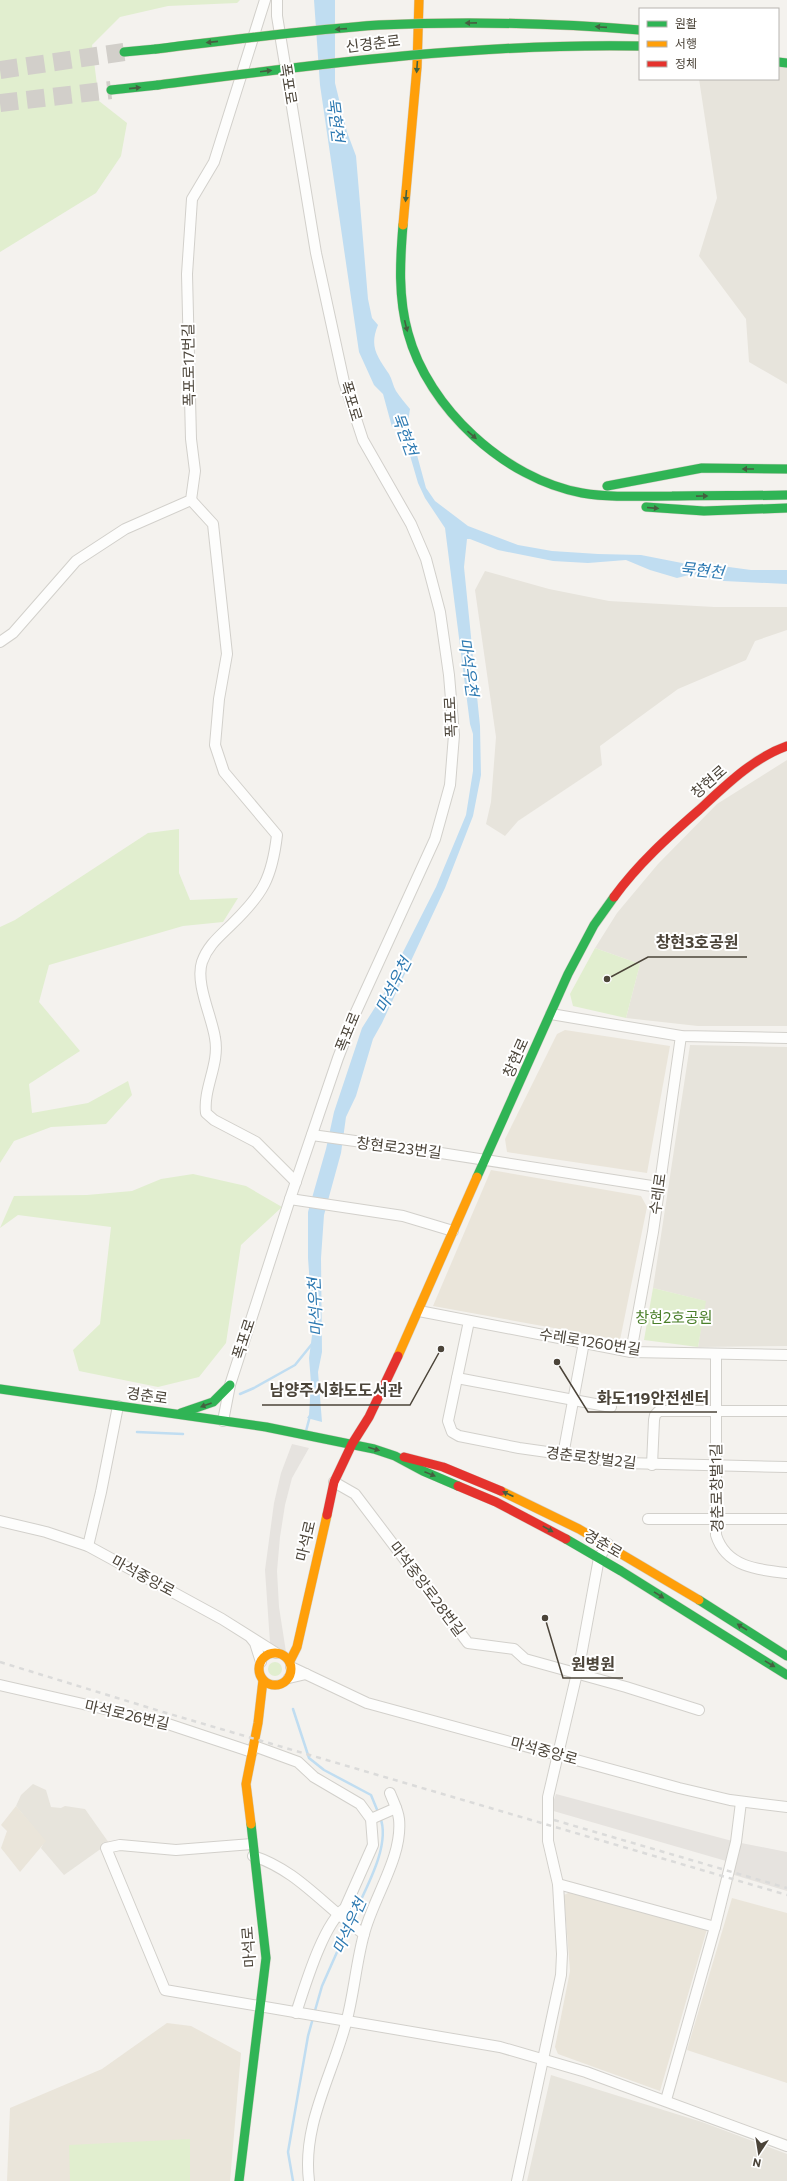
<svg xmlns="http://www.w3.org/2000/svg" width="787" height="2181" font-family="Commissioner,'Noto Sans KR',sans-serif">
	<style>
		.residential { fill: #e7e4dc }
		.education { fill: #eae5da }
		.green { fill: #e1eecf }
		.parking { fill: #e6e3df }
		.water { fill: #c0ddf1 }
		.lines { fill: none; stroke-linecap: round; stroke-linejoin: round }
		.stream { stroke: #c0ddf1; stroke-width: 2.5 }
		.highway-tunnel { stroke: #d2cfca; stroke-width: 18; stroke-dasharray: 18 9; stroke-linecap: butt }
		.street-casing { stroke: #d2d0cb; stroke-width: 12 }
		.fast-casing { stroke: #d3cfc5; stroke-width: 10 }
		.slow-casing { stroke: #d3cfc5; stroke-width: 10 }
		.jam-casing { stroke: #d3cfc5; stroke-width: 10 }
		.street { stroke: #fdfdfc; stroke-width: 10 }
		.fast { stroke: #30b455; stroke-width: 9 }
		.slow { stroke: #ff9f0a; stroke-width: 9 }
		.jam { stroke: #e5322d; stroke-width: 9 }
		.rail { stroke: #dbdbda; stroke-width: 2.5; stroke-dasharray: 5 5; stroke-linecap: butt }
		.fast-bridge-casing { stroke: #ccbfa9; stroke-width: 10; stroke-linecap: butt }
		.fast-bridge { stroke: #30b455; stroke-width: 9 }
		.oneway { fill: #446040 }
		.labels { text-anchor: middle; stroke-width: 4; stroke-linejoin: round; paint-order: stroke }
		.street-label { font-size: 15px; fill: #4b4439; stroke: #fff }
		.park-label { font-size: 15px; fill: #4a7f2a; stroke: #fff }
		.water-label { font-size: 16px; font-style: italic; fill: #2e7ab2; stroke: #fff }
		.leader { fill: none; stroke: #4b4439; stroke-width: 1.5 }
		.callout-dot { fill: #4b4439; stroke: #fff; stroke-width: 1.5 }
		.callout-label { font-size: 16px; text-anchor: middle; font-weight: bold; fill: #4b4439; stroke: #fff; stroke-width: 4; stroke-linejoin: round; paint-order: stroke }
	</style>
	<rect width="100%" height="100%" fill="#f4f2ee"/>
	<!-- residential -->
	<g class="residential">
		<polygon points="778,62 787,63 787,384 749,362 746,319 699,256 717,198 699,79 778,79"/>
		<polygon points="485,571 549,589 609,601 714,607 787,607 787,630 755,641 746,660 678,689 600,746 602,765 518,821 505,836 486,824 491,802 496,737 475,590"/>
		<polygon points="787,760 787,1026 698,1026 626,1018 640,964 595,948 617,913 658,864 717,804"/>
		<polygon points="690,1045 787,1047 787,1346 698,1347 705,1301 653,1288"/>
		<polygon points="33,1784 46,1790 51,1807 61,1808 65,1806 85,1809 109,1843 64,1875 41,1848 45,1841 16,1806 21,1795"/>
		<polygon points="551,2075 702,2122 787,2154 787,2181 527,2181"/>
	</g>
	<!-- education -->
	<g class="education">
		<polygon points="565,1030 670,1046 647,1173 507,1152 505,1139 557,1034"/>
		<polygon points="491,1170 641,1196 647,1207 620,1340 433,1306"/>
		<polygon points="16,1806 46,1841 20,1872 1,1848 7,1831 1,1825"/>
		<polygon points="570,1892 707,1929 660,2091 558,2054 555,2047 570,1971 564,1895"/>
		<polygon points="732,1898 787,1913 787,2083 687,2050"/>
		<polygon points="167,2023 191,2026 241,2053 230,2181 7,2181 10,2108 102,2069"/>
	</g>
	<!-- green -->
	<g class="green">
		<polygon points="0,0 240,0 237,3 168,6 120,17 92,45 99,101 127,123 121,156 96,193 0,252"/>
		<polygon points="179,829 179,873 190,900 238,898 223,922 183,926 49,965 39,1002 80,1051 29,1084 32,1113 88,1103 128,1081 132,1095 106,1124 51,1127 14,1141 0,1163 0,927 15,920 148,833"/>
		<polygon points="595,948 640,964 626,1018 573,1006 570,994"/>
		<polygon points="193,1174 246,1186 282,1207 241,1245 226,1343 199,1377 158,1387 79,1371 73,1350 100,1324 111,1227 18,1215 0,1228 14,1196 87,1195 132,1191 161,1179"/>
		<polygon points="653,1288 706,1301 698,1347 644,1340"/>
		<circle cx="275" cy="1669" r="7"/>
		<polygon points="190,2139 190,2181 70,2181 69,2145"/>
	</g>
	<!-- parking -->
	<g class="parking">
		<polygon points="292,1444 309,1448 292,1478 285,1505 280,1537 277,1571 279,1607 286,1652 270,1643 265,1570 274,1503 281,1473"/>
		<polygon points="556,1794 736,1842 787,1852 787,1891 731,1874 733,1863 550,1810"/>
	</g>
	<!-- water -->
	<path class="water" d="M314,0h21v83l12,49 9,24 12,143 4,19 6,7c-9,22 -1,31 11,49 3,5 4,12 7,17 4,6 9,12 14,18l-2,13 18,66 9,13 33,25 50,19 34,6 46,3 43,1 46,9 5,-2 59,8h36v14l-63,-3 -31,-7 -16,4 -27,-8 -24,-10 -38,3 -35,-2 -55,-11 -28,-11h-3l-3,28 16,159 1,49 -8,41 -28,72 -63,135 -9,16 -17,57 -10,21 -5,36 -17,62 -3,43 1,94 -4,20 4,50 -15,-4 2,-3 2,-32 -2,-25 4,-30 -5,-70v-46l18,-63 8,-37 28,-84 29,-46 11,-28 34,-67 30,-72 7,-44v-37l-3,-10 -25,-196 -20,-30 -7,-15 -16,-55 -10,-1 -9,-33 -9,-9 -15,-33 -39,-267z"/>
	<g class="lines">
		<!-- stream -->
		<g class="stream">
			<polyline points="240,1394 254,1388 295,1365 312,1344"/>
			<polyline points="306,1431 310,1416"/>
			<polyline points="137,1432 183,1434"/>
			<polyline points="293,1709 309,1758 324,1770 371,1795 378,1812"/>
			<path d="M351,1921c12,-28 41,-75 29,-104"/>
			<polyline points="314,2014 322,1986 349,1925"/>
			<polyline points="293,2181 288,2152 308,2036 313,2018"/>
		</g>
		<!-- highway-tunnel -->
		<g class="highway-tunnel">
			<polyline points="0,70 124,52"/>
			<polyline points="0,103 111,90"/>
		</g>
		<!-- street casing -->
		<g class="street-casing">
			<g id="street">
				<path d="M191,500l22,24 14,130 -8,45 -4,46 9,27 53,63c-5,43 -14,59 -45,89 -12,12 -24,21 -30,38 -7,21 10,55 13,76 5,26 -12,50 -9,75l8,7 42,22 40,40"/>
				<polyline points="0,642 13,633 76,561 125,529 191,500 195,471 191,439 187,274 192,199 214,162 265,0"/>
				<polyline points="551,1014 681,1036 787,1038"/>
				<polyline points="312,1135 441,1153 658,1187"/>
				<polyline points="290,1199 403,1216 453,1231"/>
				<polyline points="419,1311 631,1352 787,1355"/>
				<polyline points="469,1321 448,1421 452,1432 459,1436 519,1448 625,1463 787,1467"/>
				<polyline points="631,1352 653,1232 681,1036"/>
				<path d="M716,1354v181c10,32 42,35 71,38"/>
				<polyline points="457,1378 611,1407"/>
				<polyline points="223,1421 230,1385 290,1199 338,1058 355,1014 435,839 450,785 454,735 449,675 440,612 426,559 411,524 363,440 344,382 316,253 277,16 277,0"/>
				<polyline points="563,1455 584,1342"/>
				<polyline points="652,1465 654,1420 655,1415 659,1411 787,1411"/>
				<polyline points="334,1482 355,1494 468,1643 514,1649 525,1659 626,1687 699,1710"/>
				<polyline points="648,1519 787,1519"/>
				<polyline points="0,1521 46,1532 88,1546 222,1619 276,1653"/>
				<polyline points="88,1546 101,1492 118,1406"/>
				<polyline points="251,1638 255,1643 261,1662"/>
				<polyline points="291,1667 367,1703 679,1788 730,1800 787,1807"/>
				<polyline points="289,1678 306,1674"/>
				<polyline points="0,1685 162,1722 252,1752"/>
				<path d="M254,1746l44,16 16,15 46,27 11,15 2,26 -28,63c-22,16 -40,78 -49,105"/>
				<polyline points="371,1819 396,1808"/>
				<polyline points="252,1844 176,1850 120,1845 106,1848 165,1990 500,2047 586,2072 787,2146"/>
				<path d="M253,1856c45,14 73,53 111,78"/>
				<polyline points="558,1884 715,1927 666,2100"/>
				<polyline points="715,1927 736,1842 741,1802"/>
				<path d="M309,2181c-7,-56 23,-105 37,-158 8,-29 10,-60 18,-89 9,-36 39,-77 35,-115 -1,-9 -6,-18 -9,-26"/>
				<polyline points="517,2181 561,1975 562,1954 558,1884 548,1841 548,1797 581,1656 599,1558 608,1544"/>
			</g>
		</g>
		<!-- fast casing -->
		<g class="fast-casing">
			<g id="fast">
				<polyline points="124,52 156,49"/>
				<polyline points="778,62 787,63"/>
				<polyline points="111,90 158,85"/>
				<path d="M403,225c-3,36 -5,72 5,108 20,75 97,146 174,160 30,5 60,3 90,3 38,-1 77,0 115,-1"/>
				<polyline points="607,486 702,468 787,469"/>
				<polyline points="646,507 704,511 787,508"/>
				<polyline points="477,1177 568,974 594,925 614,897"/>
				<polyline points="0,1389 266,1427 374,1449 395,1456 423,1471 458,1486"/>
				<polyline points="181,1413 213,1402 230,1385"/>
				<polyline points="566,1539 621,1571 787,1675"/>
				<polyline points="699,1600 787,1656"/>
				<polyline points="239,2181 266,1958 251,1824"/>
			</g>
		</g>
		<!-- slow casing -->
		<g class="slow-casing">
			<g id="slow">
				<polyline points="403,225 417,67 419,0"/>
				<polyline points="398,1356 477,1177"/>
				<polyline points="501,1491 579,1529 699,1600"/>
				<circle cx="275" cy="1669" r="16"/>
				<polyline points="290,1661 297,1647 327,1515"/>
				<polyline points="251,1824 246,1784 258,1723 263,1680"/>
			</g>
		</g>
		<!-- jam casing -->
		<g class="jam-casing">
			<g id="jam">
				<path d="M614,897c24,-33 54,-60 85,-87 26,-24 54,-52 88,-64"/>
				<polyline points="404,1457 443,1467 501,1491"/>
				<polyline points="458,1486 496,1502 566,1539"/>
				<polyline points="327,1515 334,1482 352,1444 369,1417 398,1356"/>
			</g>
		</g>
		<!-- street -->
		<use href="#street" class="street"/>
		<!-- fast -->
		<use href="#fast" class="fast"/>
		<!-- slow -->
		<use href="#slow" class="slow"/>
		<!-- jam -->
		<use href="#jam" class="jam"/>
		<!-- rail -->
		<g class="rail">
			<polyline points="0,1662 163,1712 787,1895"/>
			<polyline points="554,1820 787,1888"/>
		</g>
		<!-- fast-bridge casing -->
		<g class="fast-bridge-casing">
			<g id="fast-bridge">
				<path d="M156,49c74,-9 149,-19 223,-24 87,-4 174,-2 261,5"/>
				<path d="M158,85c162,-21 318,-42 482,-39"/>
			</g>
		</g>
		<!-- fast-bridge -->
		<use href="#fast-bridge" class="fast-bridge"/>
	</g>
	<!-- one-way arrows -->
	<defs><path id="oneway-solid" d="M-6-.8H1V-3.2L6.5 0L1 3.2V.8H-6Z"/></defs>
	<g class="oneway">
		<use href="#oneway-solid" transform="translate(471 23) rotate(179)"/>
		<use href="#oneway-solid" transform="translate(601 27) rotate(-176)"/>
		<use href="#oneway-solid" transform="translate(341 29) rotate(176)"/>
		<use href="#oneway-solid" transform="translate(212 42) rotate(174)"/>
		<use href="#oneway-solid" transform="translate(417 67) rotate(94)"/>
		<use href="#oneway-solid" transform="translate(266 71) rotate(-7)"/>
		<use href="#oneway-solid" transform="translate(135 88) rotate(-6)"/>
		<use href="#oneway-solid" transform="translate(406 196) rotate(95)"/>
		<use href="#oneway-solid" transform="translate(406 326) rotate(76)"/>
		<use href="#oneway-solid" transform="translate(472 435) rotate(40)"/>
		<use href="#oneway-solid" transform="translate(748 469) rotate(-180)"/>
		<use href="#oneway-solid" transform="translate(702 496) rotate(-1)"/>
		<use href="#oneway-solid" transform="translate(653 508) rotate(5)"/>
		<use href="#oneway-solid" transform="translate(206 1405) rotate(160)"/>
		<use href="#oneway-solid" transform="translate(374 1449) rotate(16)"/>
		<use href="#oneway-solid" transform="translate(430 1474) rotate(22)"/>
		<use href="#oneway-solid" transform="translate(508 1494) rotate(-156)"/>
		<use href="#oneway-solid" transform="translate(548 1529) rotate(29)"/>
		<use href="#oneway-solid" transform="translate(659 1595) rotate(32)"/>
		<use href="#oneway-solid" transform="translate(742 1627) rotate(-148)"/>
		<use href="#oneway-solid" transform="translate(770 1664) rotate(31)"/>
	</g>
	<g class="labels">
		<!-- street labels -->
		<g class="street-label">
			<text transform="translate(373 44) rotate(-7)" y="5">신경춘로</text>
			<text transform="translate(288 84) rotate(81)" y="5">폭포로</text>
			<text transform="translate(189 365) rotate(-91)" y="5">폭포로17번길</text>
			<text transform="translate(351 401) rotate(73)" y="5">폭포로</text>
			<text transform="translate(451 717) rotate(-93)" y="5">폭포로</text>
			<text transform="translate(709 782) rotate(-41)" y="5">창현로</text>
			<text transform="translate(348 1032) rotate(-68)" y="5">폭포로</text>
			<text transform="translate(516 1058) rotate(-66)" y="5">창현로</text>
			<text transform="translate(399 1148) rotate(7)" y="5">창현로23번길</text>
			<text transform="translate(658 1194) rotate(-82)" y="5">수레로</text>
			<text transform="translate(244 1339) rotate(-72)" y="5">폭포로</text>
			<text transform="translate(590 1342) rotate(9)" y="5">수레로1260번길</text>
			<text transform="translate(147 1396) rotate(8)" y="5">경춘로</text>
			<text transform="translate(591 1458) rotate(7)" y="5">경춘로창벌2길</text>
			<text transform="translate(717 1488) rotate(-91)" y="5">경춘로창벌1길</text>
			<text transform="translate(306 1541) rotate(-77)" y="5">마석로</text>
			<text transform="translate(603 1544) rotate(30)" y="5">경춘로</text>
			<text transform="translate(143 1576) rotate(28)" y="5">마석중앙로</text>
			<text transform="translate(427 1589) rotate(53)" y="5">마석중앙로28번길</text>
			<text transform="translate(127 1715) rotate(13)" y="5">마석로26번길</text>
			<text transform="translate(544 1751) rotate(15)" y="5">마석중앙로</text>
			<text transform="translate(249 1947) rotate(-94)" y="5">마석로</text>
		</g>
		<!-- park labels -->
		<g class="park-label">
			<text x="674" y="1323">창현2호공원</text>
		</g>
		<!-- water labels -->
		<g class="water-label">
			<text transform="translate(336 120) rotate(83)" y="6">묵현천</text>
			<text transform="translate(405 434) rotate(70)" y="6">묵현천</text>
			<text transform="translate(702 570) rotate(6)" y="6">묵현천</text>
			<text transform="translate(469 667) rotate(82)" y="6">마석우천</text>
			<text transform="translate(393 985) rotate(-63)" y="6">마석우천</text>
			<text transform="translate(315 1307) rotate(-93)" y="6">마석우천</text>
			<text transform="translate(349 1926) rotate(-66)" y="6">마석우천</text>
		</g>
	</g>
	<!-- callouts -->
	<path class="leader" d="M607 979L648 957H747M441 1349L410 1405H262M557 1362L588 1412H717M545 1618L563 1678H623"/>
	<g class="callout-dot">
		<circle cx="607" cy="979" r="4"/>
		<circle cx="441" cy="1349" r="4"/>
		<circle cx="557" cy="1362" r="4"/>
		<circle cx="545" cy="1618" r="4"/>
	</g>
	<g class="callout-label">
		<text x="697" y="948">창현3호공원</text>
		<text x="336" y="1396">남양주시화도도서관</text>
		<text x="653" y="1404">화도119안전센터</text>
		<text x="593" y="1670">원병원</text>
	</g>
	<!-- legend -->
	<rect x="639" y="8" width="140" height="72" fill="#ffffff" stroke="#b7b4b0"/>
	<rect x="647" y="21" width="20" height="6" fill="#30b455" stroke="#b7b4b0"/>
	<text x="675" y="28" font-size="12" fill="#4b4439">원활</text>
	<rect x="647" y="41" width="20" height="6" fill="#ff9f0a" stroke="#b7b4b0"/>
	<text x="675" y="48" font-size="12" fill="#4b4439">서행</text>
	<rect x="647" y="61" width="20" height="6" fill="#e5322d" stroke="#b7b4b0"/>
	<text x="675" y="68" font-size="12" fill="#4b4439">정체</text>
	<!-- north arrow -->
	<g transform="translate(759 2153) rotate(192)" stroke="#ffffff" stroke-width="3" paint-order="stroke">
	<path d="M0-3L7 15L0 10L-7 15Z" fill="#4b4439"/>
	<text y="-6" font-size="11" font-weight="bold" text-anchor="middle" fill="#4b4439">N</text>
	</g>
</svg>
